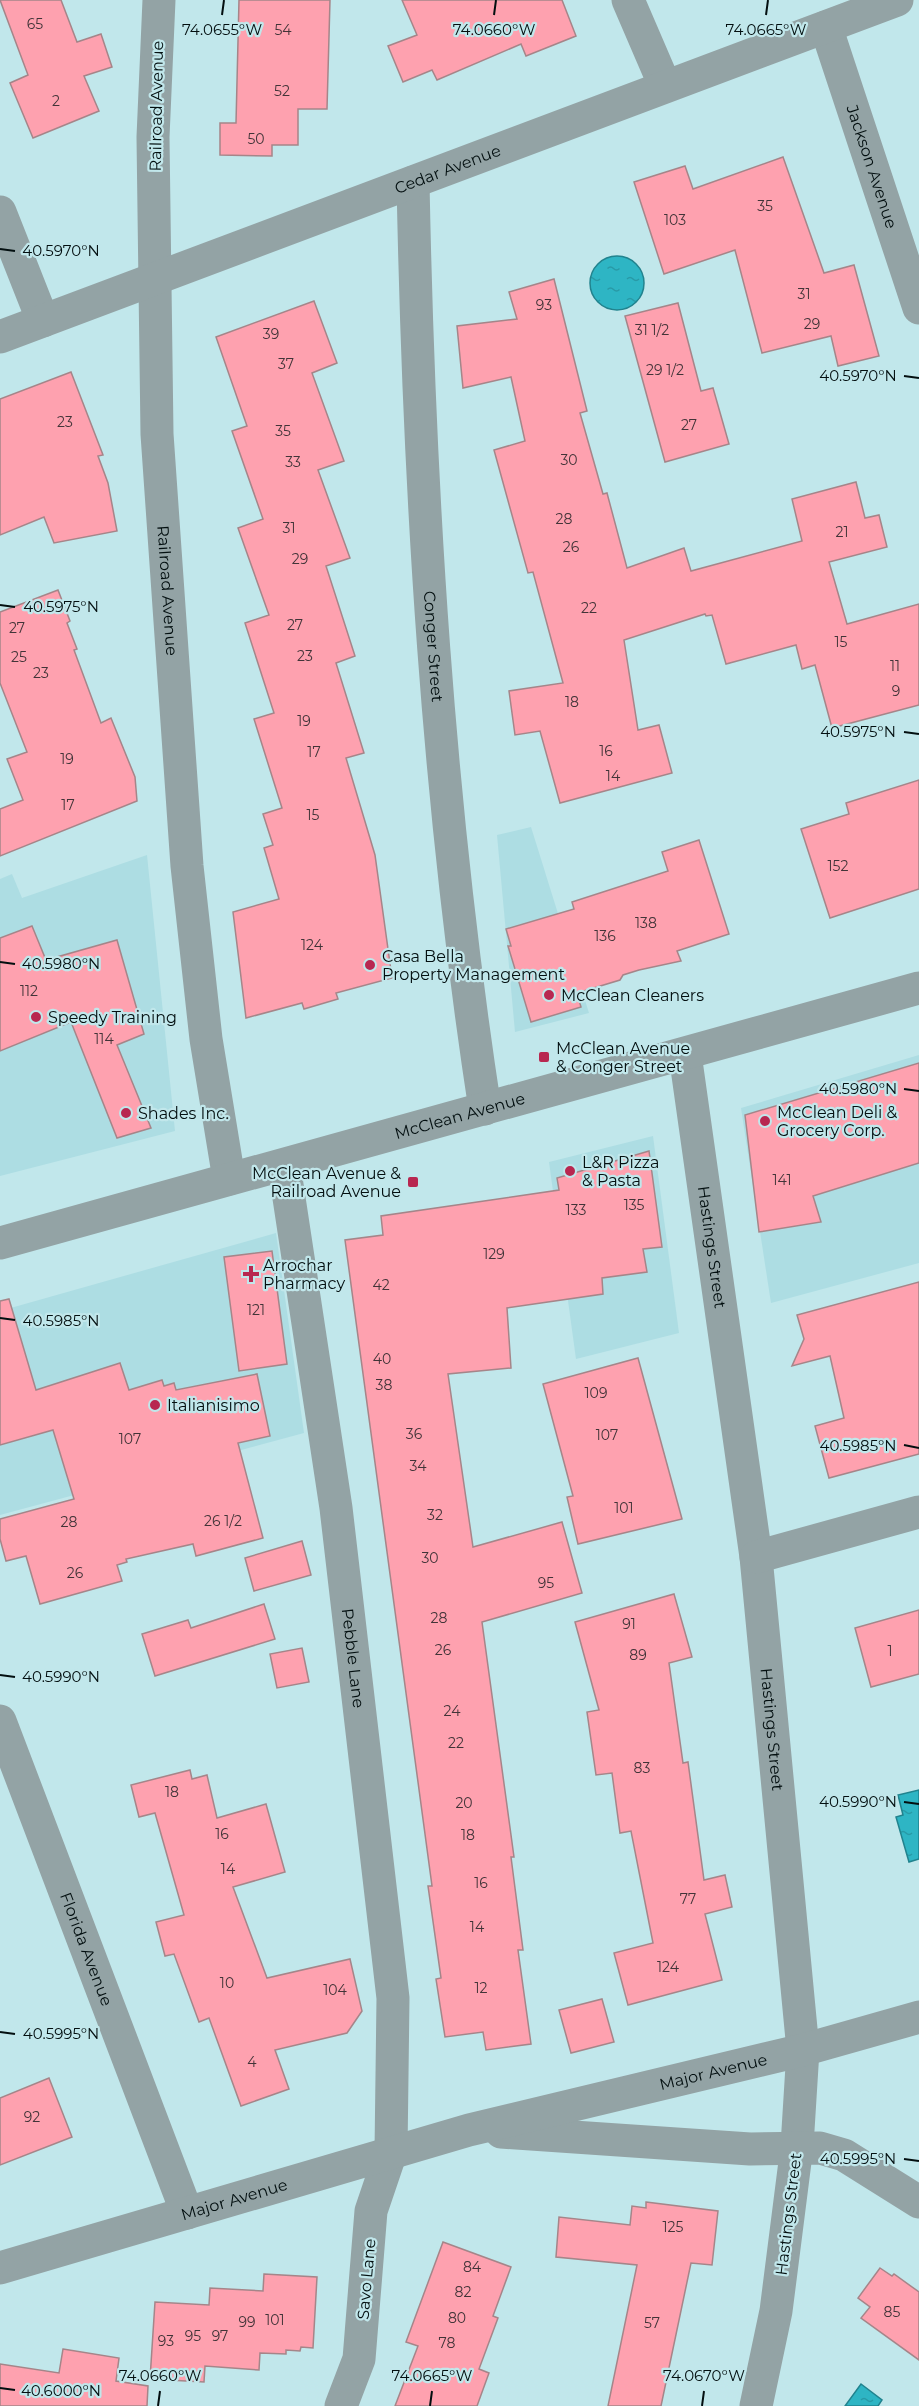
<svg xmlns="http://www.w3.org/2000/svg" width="919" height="2406" font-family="Montserrat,sans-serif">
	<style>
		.built { fill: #addde3 }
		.water { fill: url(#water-ripples); stroke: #21838e; stroke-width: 1.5 }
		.building { fill: #fea1af; stroke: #a58589; stroke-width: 1.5 }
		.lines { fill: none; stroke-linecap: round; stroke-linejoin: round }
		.minor { stroke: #93a3a5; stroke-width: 33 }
		.ticks { fill: none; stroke: #030f10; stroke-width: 2 }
		.poi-dot { fill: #b82750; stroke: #c1e7eb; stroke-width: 2 }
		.labels { text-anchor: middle; stroke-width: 4.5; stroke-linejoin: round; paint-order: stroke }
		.number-label { font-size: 14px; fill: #423438 }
		.street-label { font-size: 16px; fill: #030f10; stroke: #c1e7eb }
		.poi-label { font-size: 16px; fill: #030f10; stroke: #c1e7eb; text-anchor: start }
		.ticks-label { font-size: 15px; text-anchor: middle; fill: #030f10; stroke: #c1e7eb; stroke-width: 4.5; stroke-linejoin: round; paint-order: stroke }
	</style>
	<defs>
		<pattern id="water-ripples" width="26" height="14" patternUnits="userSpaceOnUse" patternTransform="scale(1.5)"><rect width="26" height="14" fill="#2eb5c4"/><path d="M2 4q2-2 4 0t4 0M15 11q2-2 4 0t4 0" fill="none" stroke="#279aa7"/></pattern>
	</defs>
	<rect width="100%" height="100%" fill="#c1e7eb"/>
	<!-- built -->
	<g class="built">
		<polygon points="531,827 589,1013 515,1032 497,835"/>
		<polygon points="147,855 175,1131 0,1176 0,879 12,874 22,898"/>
		<polygon points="919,1055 919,1263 771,1303 741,1108"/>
		<polygon points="653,1136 679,1333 576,1359 549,1162"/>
		<polygon points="276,1233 304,1433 0,1515 0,1311"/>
	</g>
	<!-- water -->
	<g class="water">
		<circle cx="617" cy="283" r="27"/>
		<polygon points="919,1790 919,1859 909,1862 896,1817 903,1815 898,1795"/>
		<polygon points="861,2384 882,2400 878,2406 845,2406"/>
	</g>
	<!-- building -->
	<g class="building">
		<polygon points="0,0 61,0 77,42 101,34 112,67 84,76 99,111 33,138 10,83 28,75"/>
		<polygon points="239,0 330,0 327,109 298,109 298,145 272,145 272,156 220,155 220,123 236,123"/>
		<polygon points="402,0 562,0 576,36 526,56 521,44 437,80 432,70 403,82 388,46 417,35"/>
		<polygon points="783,157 824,273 854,265 879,356 838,366 831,336 762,353 735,250 664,274 634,182 685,166 693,189"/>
		<polygon points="554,279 587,411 580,413 603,494 607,493 627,568 684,548 691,571 802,541 792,499 856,482 865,518 879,515 887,547 829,562 847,624 919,604 919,705 832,728 815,665 802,669 796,645 726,664 712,615 706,616 705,614 624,640 638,730 659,725 672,773 560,803 540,731 515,735 509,691 563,683 533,572 528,573 494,450 525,441 511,377 463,388 457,326 517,319 509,292"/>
		<polygon points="314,301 337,363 312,373 344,461 318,470 350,558 326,566 355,656 336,663 364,753 346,758 375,855 392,978 336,993 338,999 304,1009 302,1003 246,1018 233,912 279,899 264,848 273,845 263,814 282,808 254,719 274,713 245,623 269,615 238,528 263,519 232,431 247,426 216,337"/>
		<polygon points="678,303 701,391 713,388 729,444 665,462 625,316"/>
		<polygon points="71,372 103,455 98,456 108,483 117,531 54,543 44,517 0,535 0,399"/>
		<polygon points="58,590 70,621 67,623 77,649 74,650 101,723 111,718 135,777 137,801 0,856 0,809 23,800 7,759 27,752 0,683 0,612"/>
		<polygon points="919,780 919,889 830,918 801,829 849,814 846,803"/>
		<polygon points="699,840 729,934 677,951 681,961 639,970 623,975 620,980 577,993 581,1007 531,1022 508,946 511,946 506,929 574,909 572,902 668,871 662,852"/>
		<polygon points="32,926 46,960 117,940 144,1034 117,1045 151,1128 117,1138 71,1022 0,1051 0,938"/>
		<polygon points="919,1063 919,1163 813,1196 821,1222 759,1232 745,1115"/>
		<polygon points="649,1151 662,1247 643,1249 647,1272 602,1278 603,1294 507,1308 511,1368 448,1374 473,1547 562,1522 582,1593 482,1622 514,1857 511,1857 523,1950 518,1950 531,2044 486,2050 483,2032 445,2037 436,1979 441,1978 428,1886 432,1886 345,1240 383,1235 381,1216 559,1190 557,1178"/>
		<polygon points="272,1251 287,1364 239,1371 224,1257"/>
		<polygon points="919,1282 919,1454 829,1478 815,1426 844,1418 830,1356 792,1366 804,1339 797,1315"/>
		<polygon points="9,1299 36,1390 120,1363 129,1390 162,1380 164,1386 174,1383 176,1390 257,1374 270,1436 238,1443 263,1538 196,1556 193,1544 126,1559 127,1562 117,1565 122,1581 40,1604 26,1556 6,1561 0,1539 0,1519 74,1499 53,1430 0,1445 0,1301"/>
		<polygon points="638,1358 682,1519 578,1544 567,1497 573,1496 543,1384"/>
		<polygon points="302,1541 311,1575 254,1591 245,1558"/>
		<polygon points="674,1594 692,1657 669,1663 683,1763 688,1762 704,1880 725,1875 732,1907 705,1914 722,1980 628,2005 614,1953 653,1943 631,1831 620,1833 612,1773 596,1775 587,1712 599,1710 575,1622"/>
		<polygon points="264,1604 275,1639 155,1676 142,1634 188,1620 191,1628"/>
		<polygon points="919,1610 919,1674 871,1687 855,1628"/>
		<polygon points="302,1648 309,1682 277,1688 270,1654"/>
		<polygon points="190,1770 192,1779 207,1775 217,1818 266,1804 285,1872 233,1887 267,1978 350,1959 362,2011 347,2033 275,2050 289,2089 241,2106 209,2018 199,2022 174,1954 165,1956 156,1922 184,1915 155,1813 139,1817 131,1785"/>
		<polygon points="602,1999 614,2042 571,2053 559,2010"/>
		<polygon points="49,2078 72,2137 0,2165 0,2098"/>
		<polygon points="646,2202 718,2211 712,2265 691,2263 661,2406 608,2406 637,2265 556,2257 559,2217 630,2225 632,2206 646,2208"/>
		<polygon points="443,2242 511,2267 493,2316 498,2318 479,2369 489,2373 477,2406 395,2406 418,2346 406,2342"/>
		<polygon points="880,2268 892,2276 894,2274 919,2292 919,2360 861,2318 870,2307 858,2298"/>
		<polygon points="264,2274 317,2277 313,2348 301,2347 300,2351 286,2350 286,2354 260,2353 259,2370 205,2366 204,2382 150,2379 155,2302 209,2305 210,2288 263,2291"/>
		<polygon points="63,2349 119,2358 116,2381 148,2386 147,2406 0,2406 0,2364 59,2373"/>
	</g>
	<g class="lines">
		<!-- minor -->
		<g class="minor">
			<path id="s1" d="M159,0l-6,137 4,297 30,432 19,173 23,140"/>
			<polyline points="628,0 665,86"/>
			<path id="s2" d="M826,27l93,281"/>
			<path id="s3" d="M413,182c6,310 25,621 72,927"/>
			<polyline points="0,212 43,321"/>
			<path id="s4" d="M0,337l897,-337"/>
			<path id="s5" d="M685,1054l71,503 47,493 -6,96 -21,165 -20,95"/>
			<path id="s6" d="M284,1165l52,343 57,490 -2,154 -20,59 -12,148 -18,47"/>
			<path id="s7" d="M0,1243l919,-255"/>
			<polyline points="756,1557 919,1512"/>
			<path id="s8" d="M0,1721l187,492"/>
			<polyline points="501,2132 750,2149 820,2148 844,2155 919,2202"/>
			<path id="s9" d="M0,2268l469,-138 334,-80 116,-33"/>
		</g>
	</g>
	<!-- ticks -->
	<path class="ticks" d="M222,15l2,-15M494,15l2,-15M766,15l2,-15M0,249l15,2M904,376l15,2M0,605l15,2M904,732l15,2M0,962l15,2M904,1089l15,2M0,1318l15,2M904,1445l15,3M0,1675l15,2M904,1802l15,2M0,2032l15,2M904,2159l15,2M0,2388l15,2M158,2406l2,-15M430,2406l2,-15M702,2406l2,-15"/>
	<!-- markers -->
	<g class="poi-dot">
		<circle cx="370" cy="965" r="6"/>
		<circle cx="549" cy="995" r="6"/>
		<circle cx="36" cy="1017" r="6"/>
		<rect x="538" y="1051" width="12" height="12" rx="3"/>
		<circle cx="126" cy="1113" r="6"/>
		<circle cx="765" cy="1121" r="6"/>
		<circle cx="570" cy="1171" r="6"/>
		<rect x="407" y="1176" width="12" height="12" rx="3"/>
		<path d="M248 1265h6v6h6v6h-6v6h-6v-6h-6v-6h6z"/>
		<circle cx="155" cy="1405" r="6"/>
	</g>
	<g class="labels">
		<!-- number labels -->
		<g class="number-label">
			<text x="35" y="29">65</text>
			<text x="283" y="35">54</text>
			<text x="282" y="96">52</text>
			<text x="56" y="106">2</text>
			<text x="256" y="144">50</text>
			<text x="765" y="211">35</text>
			<text x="675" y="225">103</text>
			<text x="804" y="299">31</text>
			<text x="544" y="310">93</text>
			<text x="812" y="329">29</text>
			<text x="652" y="335">31 1/2</text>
			<text x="271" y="339">39</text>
			<text x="286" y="369">37</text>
			<text x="665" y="375">29 1/2</text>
			<text x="65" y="427">23</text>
			<text x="689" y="430">27</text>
			<text x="283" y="436">35</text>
			<text x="569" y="465">30</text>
			<text x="293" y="467">33</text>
			<text x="564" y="524">28</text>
			<text x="289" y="533">31</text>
			<text x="842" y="537">21</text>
			<text x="571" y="552">26</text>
			<text x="300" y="564">29</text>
			<text x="589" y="613">22</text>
			<text x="295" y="630">27</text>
			<text x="17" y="633">27</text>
			<text x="841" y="647">15</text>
			<text x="305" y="661">23</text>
			<text x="19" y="662">25</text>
			<text x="895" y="671">11</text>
			<text x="41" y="678">23</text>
			<text x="896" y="696">9</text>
			<text x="572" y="707">18</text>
			<text x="304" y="726">19</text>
			<text x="606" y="756">16</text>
			<text x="314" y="757">17</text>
			<text x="67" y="764">19</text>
			<text x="613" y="781">14</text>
			<text x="68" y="810">17</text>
			<text x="313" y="820">15</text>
			<text x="838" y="871">152</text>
			<text x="646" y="928">138</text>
			<text x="605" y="941">136</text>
			<text x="312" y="950">124</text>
			<text x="29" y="996">112</text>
			<text x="104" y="1044">114</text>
			<text x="782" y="1185">141</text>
			<text x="634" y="1210">135</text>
			<text x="576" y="1215">133</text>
			<text x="494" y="1259">129</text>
			<text x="381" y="1290">42</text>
			<text x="256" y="1315">121</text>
			<text x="382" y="1364">40</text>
			<text x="384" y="1390">38</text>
			<text x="596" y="1398">109</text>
			<text x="414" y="1439">36</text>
			<text x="607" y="1440">107</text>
			<text x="130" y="1444">107</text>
			<text x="418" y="1471">34</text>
			<text x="624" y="1513">101</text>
			<text x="435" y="1520">32</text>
			<text x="223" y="1526">26 1/2</text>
			<text x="69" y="1527">28</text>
			<text x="430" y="1563">30</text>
			<text x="75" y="1578">26</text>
			<text x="546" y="1588">95</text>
			<text x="439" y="1623">28</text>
			<text x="629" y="1629">91</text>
			<text x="443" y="1655">26</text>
			<text x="890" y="1656">1</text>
			<text x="638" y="1660">89</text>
			<text x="452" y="1716">24</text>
			<text x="456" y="1748">22</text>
			<text x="642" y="1773">83</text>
			<text x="172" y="1797">18</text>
			<text x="464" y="1808">20</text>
			<text x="222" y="1839">16</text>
			<text x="468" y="1840">18</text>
			<text x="228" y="1874">14</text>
			<text x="481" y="1888">16</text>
			<text x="688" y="1904">77</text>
			<text x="477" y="1932">14</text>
			<text x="668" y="1972">124</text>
			<text x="227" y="1988">10</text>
			<text x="481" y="1993">12</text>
			<text x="335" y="1995">104</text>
			<text x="252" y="2067">4</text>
			<text x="32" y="2122">92</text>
			<text x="673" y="2232">125</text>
			<text x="472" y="2272">84</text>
			<text x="463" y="2297">82</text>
			<text x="892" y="2317">85</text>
			<text x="457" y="2323">80</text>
			<text x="275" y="2325">101</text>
			<text x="247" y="2327">99</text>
			<text x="652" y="2328">57</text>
			<text x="193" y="2341">95</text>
			<text x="220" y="2341">97</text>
			<text x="166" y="2346">93</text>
			<text x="447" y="2348">78</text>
		</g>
		<!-- street labels -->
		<g class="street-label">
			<text transform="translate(156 106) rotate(-89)" y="6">Railroad Avenue</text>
			<text dy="6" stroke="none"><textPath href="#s2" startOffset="147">Jackson Avenue</textPath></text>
			<text dy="6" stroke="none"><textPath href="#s4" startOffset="478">Cedar Avenue</textPath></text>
			<text dy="6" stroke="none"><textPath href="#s1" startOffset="591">Railroad Avenue</textPath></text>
			<text dy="6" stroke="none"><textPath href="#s3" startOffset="465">Conger Street</textPath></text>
			<text dy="6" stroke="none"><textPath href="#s7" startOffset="477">McClean Avenue</textPath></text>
			<text dy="6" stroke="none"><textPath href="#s5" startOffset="195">Hastings Street</textPath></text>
			<text dy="6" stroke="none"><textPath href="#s6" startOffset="498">Pebble Lane</textPath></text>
			<text dy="6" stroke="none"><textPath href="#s5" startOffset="681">Hastings Street</textPath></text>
			<text dy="6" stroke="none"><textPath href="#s8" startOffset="244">Florida Avenue</textPath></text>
			<text dy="6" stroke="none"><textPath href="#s9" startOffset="740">Major Avenue</textPath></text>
			<text dy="6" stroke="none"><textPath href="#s9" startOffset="244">Major Avenue</textPath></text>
			<text transform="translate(788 2214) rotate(-83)" y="6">Hastings Street</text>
			<text transform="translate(366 2279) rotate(-85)" y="6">Savo Lane</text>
		</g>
		<!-- poi labels -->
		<g class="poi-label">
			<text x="382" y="962">Casa Bella<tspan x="382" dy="18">Property Management</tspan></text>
			<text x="561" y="1001">McClean Cleaners</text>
			<text x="48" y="1023">Speedy Training</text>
			<text x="556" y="1054">McClean Avenue<tspan x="556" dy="18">&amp; Conger Street</tspan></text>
			<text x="777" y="1118">McClean Deli &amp;<tspan x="777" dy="18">Grocery Corp.</tspan></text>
			<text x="138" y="1119">Shades Inc.</text>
			<text x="582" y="1168">L&amp;R Pizza<tspan x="582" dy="18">&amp; Pasta</tspan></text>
			<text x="401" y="1179" text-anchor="end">McClean Avenue &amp;<tspan x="401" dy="18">Railroad Avenue</tspan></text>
			<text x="263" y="1271">Arrochar<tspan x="263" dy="18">Pharmacy</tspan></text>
			<text x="167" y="1411">Italianisimo</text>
		</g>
	</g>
	<g class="ticks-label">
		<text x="222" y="35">74.0655°W</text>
		<text x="494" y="35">74.0660°W</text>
		<text x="766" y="35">74.0665°W</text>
		<text x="61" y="256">40.5970°N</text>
		<text x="858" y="381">40.5970°N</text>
		<text x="61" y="612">40.5975°N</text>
		<text x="858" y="737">40.5975°N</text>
		<text x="61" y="969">40.5980°N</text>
		<text x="858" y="1094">40.5980°N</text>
		<text x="61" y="1326">40.5985°N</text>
		<text x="858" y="1451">40.5985°N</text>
		<text x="61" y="1682">40.5990°N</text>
		<text x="858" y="1807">40.5990°N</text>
		<text x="61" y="2039">40.5995°N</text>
		<text x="858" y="2164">40.5995°N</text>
		<text x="160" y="2381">74.0660°W</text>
		<text x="432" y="2381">74.0665°W</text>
		<text x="704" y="2381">74.0670°W</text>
		<text x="61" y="2396">40.6000°N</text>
	</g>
</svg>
